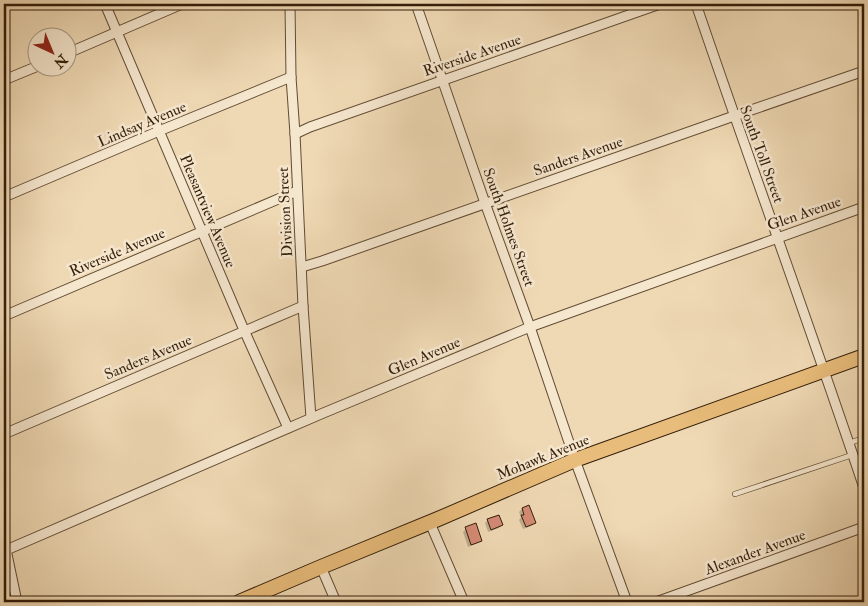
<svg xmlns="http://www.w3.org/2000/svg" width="868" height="606" font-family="'IM FELL Double Pica',serif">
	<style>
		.shadow { fill: #0003 }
		.building { fill: #d68b76; stroke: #331d09 }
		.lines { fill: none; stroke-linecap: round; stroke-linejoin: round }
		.lane-casing { stroke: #624c34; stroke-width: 6 }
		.street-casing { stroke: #624c34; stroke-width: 11 }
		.primary-casing { stroke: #331d09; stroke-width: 16 }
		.lane { stroke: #f5e6ce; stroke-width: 4.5 }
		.street { stroke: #f5e6ce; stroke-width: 9 }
		.primary { stroke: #e8bc7a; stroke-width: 14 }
		.labels { text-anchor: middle; stroke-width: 5; stroke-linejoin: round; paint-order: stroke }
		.street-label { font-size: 15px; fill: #331d09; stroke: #f5e6ce }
	</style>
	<rect width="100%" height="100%" fill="#efd9b4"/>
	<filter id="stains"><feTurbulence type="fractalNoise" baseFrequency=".004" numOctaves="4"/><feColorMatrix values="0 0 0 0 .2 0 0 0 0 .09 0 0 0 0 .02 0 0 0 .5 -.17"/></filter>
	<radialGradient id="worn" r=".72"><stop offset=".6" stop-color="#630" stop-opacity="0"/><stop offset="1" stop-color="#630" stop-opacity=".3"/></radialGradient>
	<!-- shadow -->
	<g class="shadow">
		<polygon points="522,509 534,523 531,526 523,529 519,520 521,517 519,512"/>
		<polygon points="488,520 502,525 499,528 488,532 485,523"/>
		<polygon points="466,529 481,540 478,543 468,547 463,532"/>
	</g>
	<!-- building -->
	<g class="building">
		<polygon points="529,505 536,523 526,527 521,515 524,515 522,508"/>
		<polygon points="499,515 503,525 491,530 487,519"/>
		<polygon points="476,523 482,541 471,545 465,527"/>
	</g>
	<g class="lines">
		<!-- lane casing -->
		<g class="lane-casing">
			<g id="lane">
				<polyline points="849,443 864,438"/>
				<polyline points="735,494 852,455"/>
			</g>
		</g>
		<!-- street casing -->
		<g class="street-casing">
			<g id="street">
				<polyline points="105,4 244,330 288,428"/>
				<polyline points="290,4 291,77 295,134 303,306 311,418"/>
				<polyline points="416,4 485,203 530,327 575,460 627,602"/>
				<path d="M696,4c55,162 114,322 168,484"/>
				<polyline points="68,53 182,4"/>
				<polyline points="4,80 38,66"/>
				<polyline points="295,134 310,127 660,4"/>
				<polyline points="4,197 159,131 291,77"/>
				<polyline points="302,267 322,261 734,116 864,71"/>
				<polyline points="4,316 297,191"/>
				<polyline points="4,434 303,306"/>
				<polyline points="430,523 464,602"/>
				<polyline points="4,540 17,602"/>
				<polyline points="4,551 321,414 530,327 864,207"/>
				<polyline points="321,567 336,602"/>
				<polyline points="656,602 864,527"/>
			</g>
		</g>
		<!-- primary casing -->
		<g class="primary-casing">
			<polyline id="primary" points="239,602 321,567 438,519 575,460 864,356"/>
		</g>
		<!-- lane -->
		<use href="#lane" class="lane"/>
		<!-- street -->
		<use href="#street" class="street"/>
		<!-- primary -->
		<use href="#primary" class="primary"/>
	</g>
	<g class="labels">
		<!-- street labels -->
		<g class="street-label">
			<text transform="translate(472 55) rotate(-19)" y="5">Riverside Avenue</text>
			<text transform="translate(142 124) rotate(-23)" y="5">Lindsay Avenue</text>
			<text transform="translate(762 154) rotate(70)" y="5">South Toll Street</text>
			<text transform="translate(578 156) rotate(-19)" y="5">Sanders Avenue</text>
			<text transform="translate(208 211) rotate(67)" y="5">Pleasantview Avenue</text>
			<text transform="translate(285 212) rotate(-93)" y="5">Division Street</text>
			<text transform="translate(804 213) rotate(-19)" y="5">Glen Avenue</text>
			<text transform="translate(509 227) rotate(70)" y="5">South Holmes Street</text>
			<text transform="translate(117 252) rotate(-23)" y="5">Riverside Avenue</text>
			<text transform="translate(424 356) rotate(-23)" y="5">Glen Avenue</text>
			<text transform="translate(148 357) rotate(-23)" y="5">Sanders Avenue</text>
			<text transform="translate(543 457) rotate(-22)" y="5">Mohawk Avenue</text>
			<text transform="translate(755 552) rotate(-20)" y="5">Alexander Avenue</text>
		</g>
	</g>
	<!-- margin -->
	<rect width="868" height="606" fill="none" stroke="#efd9b4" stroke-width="20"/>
	<rect x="5" y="5" width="858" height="596" fill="none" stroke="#331d09" stroke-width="2.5"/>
	<rect x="10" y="10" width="848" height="586" fill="none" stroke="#331d09"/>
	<!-- north arrow -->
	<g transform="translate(52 52) rotate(136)"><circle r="24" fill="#f5e6ce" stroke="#a7967f"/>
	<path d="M0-4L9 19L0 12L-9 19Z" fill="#8f2418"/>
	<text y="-8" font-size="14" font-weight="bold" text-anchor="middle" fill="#331d09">N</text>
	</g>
	<rect width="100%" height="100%" filter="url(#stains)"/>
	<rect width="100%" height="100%" fill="url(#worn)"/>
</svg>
